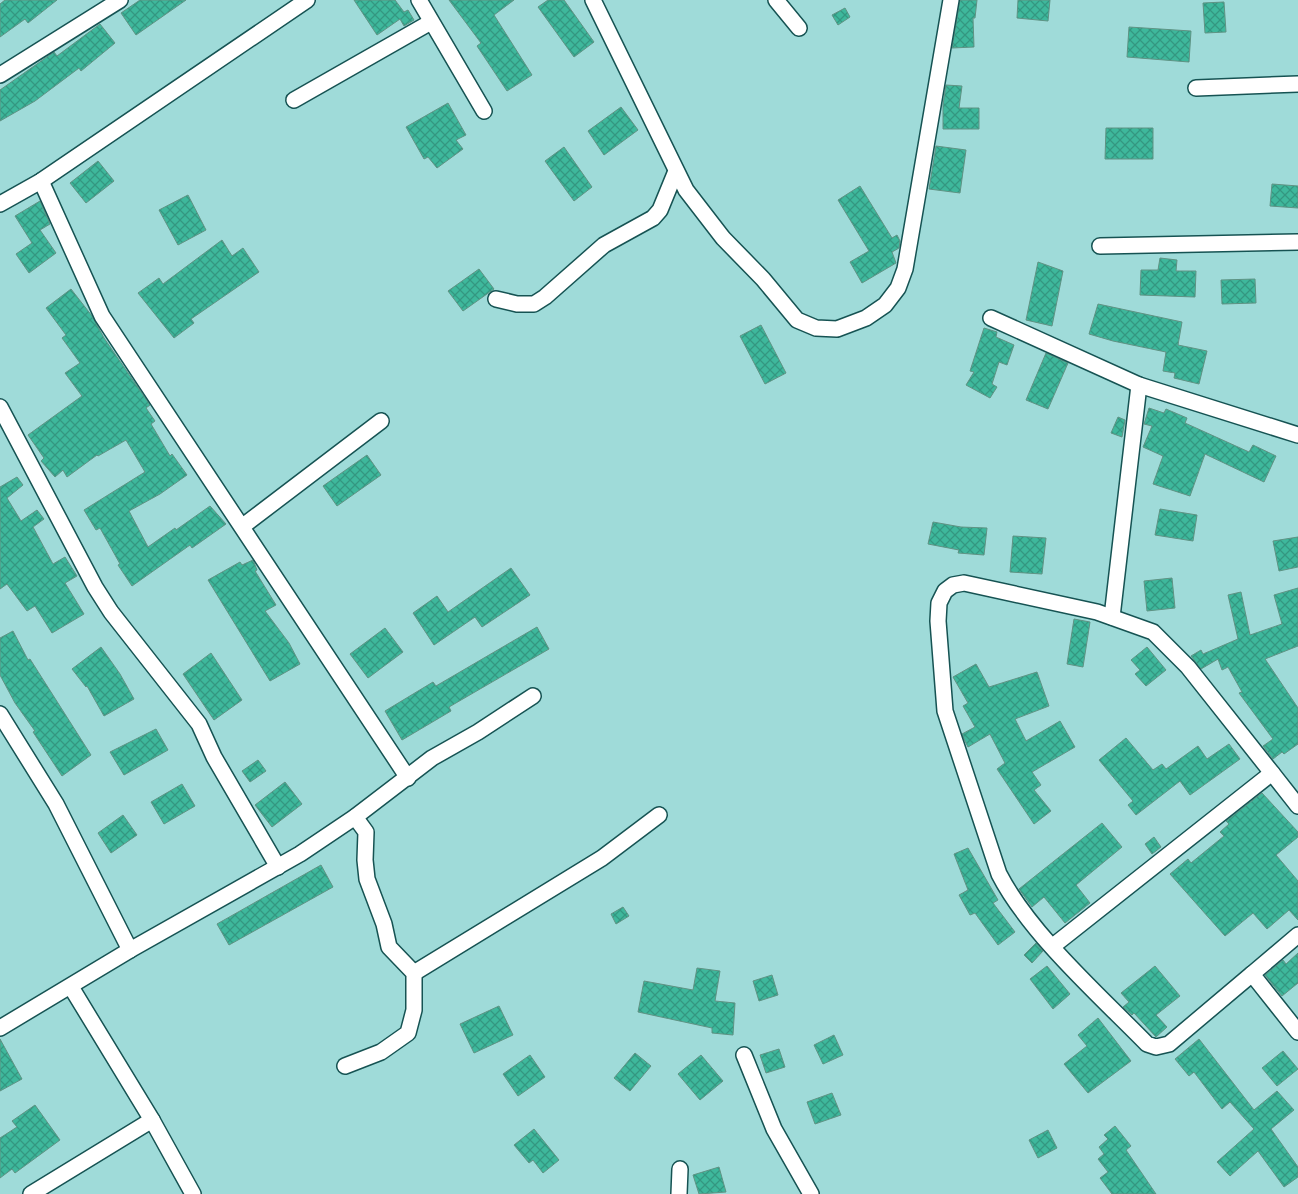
<svg xmlns="http://www.w3.org/2000/svg" width="1298" height="1194" font-family="'Sofia Sans Condensed',sans-serif">
	<style>
		.building { fill: url(#building-cross-hatch); stroke: #5f9384 }
		.lines { fill: none; stroke-linecap: round; stroke-linejoin: round }
		.minor-casing { stroke: #165353; stroke-width: 18 }
		.minor { stroke: #fff; stroke-width: 15 }
	</style>
	<defs>
		<pattern id="building-cross-hatch" width="8" height="8" patternUnits="userSpaceOnUse" patternTransform="scale(1.25)"><rect width="8" height="8" fill="#3eb89c"/><path d="M0 0l8 8M0 8l8-8" fill="none" stroke="#349781"/></pattern>
	</defs>
	<rect width="100%" height="100%" fill="#9fdbd9"/>
	<!-- building -->
	<g class="building">
		<polygon points="5,0 57,0 28,23 25,19 0,37 0,4"/>
		<polygon points="140,0 186,0 136,35 121,13"/>
		<polygon points="354,0 395,0 404,12 408,10 414,20 404,26 400,19 377,35"/>
		<polygon points="449,0 514,0 494,15 532,75 507,91 477,46 481,43"/>
		<polygon points="548,0 564,0 594,42 574,57 538,7"/>
		<polygon points="960,0 977,0 975,18 973,18 974,47 952,48"/>
		<polygon points="1018,0 1050,0 1048,21 1017,18"/>
		<polygon points="1224,2 1226,32 1205,33 1203,3"/>
		<polygon points="845,8 850,17 838,25 832,15"/>
		<polygon points="100,24 115,43 81,71 79,68 35,101 0,121 0,90 54,52 57,56"/>
		<polygon points="1129,27 1191,31 1189,62 1127,57"/>
		<polygon points="946,85 962,86 959,108 979,108 979,129 943,129 943,105"/>
		<polygon points="448,103 466,135 456,140 463,149 437,168 428,157 424,159 406,127"/>
		<polygon points="621,107 638,130 604,155 588,131"/>
		<polygon points="1106,128 1153,128 1153,159 1105,159"/>
		<polygon points="936,146 966,150 960,193 929,189"/>
		<polygon points="564,147 592,187 574,201 545,161"/>
		<polygon points="98,161 114,181 86,203 70,183"/>
		<polygon points="1272,184 1298,186 1298,208 1270,206"/>
		<polygon points="860,186 892,238 897,235 900,241 899,248 892,252 896,263 862,283 850,262 869,251 838,200"/>
		<polygon points="188,195 206,230 178,245 159,210"/>
		<polygon points="40,201 50,224 40,230 56,253 29,273 16,254 32,243 15,216"/>
		<polygon points="222,240 232,256 243,248 259,272 191,319 194,323 174,338 138,293 159,278 163,284"/>
		<polygon points="1160,258 1177,260 1176,271 1196,271 1195,297 1140,295 1141,270 1158,270"/>
		<polygon points="1038,262 1063,271 1052,326 1026,320"/>
		<polygon points="479,269 494,289 463,311 448,291"/>
		<polygon points="1255,279 1256,303 1222,304 1221,280"/>
		<polygon points="71,289 92,316 104,338 150,405 146,408 155,421 151,424 170,456 172,454 187,475 160,494 129,511 148,547 175,528 176,530 210,506 226,524 192,548 190,545 132,586 118,565 120,564 100,528 96,530 84,510 145,472 126,440 98,456 97,455 67,477 63,470 55,477 41,461 44,458 28,435 82,396 65,373 80,363 62,338 66,335 46,308"/>
		<polygon points="1098,304 1182,322 1178,345 1207,351 1199,384 1174,378 1175,373 1163,371 1166,352 1113,341 1089,334"/>
		<polygon points="761,325 786,373 765,384 740,336"/>
		<polygon points="984,328 997,332 996,337 1014,345 1007,365 999,362 992,384 997,387 990,398 966,385 974,372 970,371"/>
		<polygon points="1046,353 1068,363 1048,409 1026,400"/>
		<polygon points="1149,408 1164,413 1166,409 1187,418 1185,423 1249,452 1253,445 1276,456 1264,482 1205,454 1190,496 1153,484 1163,456 1143,447 1152,426 1144,424"/>
		<polygon points="1118,417 1125,420 1122,437 1111,433"/>
		<polygon points="367,455 381,475 337,506 323,486"/>
		<polygon points="17,477 23,485 7,498 21,521 37,510 44,519 33,527 53,564 65,557 77,576 65,583 84,614 52,633 35,606 27,611 7,584 0,589 0,487"/>
		<polygon points="1160,509 1197,515 1193,541 1155,535"/>
		<polygon points="933,522 961,527 987,528 984,555 958,553 959,550 928,544"/>
		<polygon points="1013,536 1046,538 1042,574 1010,572"/>
		<polygon points="1298,537 1298,567 1279,571 1273,541"/>
		<polygon points="253,560 257,570 255,571 276,605 265,611 289,643 300,664 270,681 208,580 240,562 242,565"/>
		<polygon points="511,568 530,595 482,627 475,617 434,645 413,613 437,596 448,612"/>
		<polygon points="1172,578 1175,608 1147,611 1144,581"/>
		<polygon points="1298,588 1298,646 1265,659 1298,708 1298,744 1284,754 1282,752 1273,759 1263,746 1273,739 1239,693 1242,692 1228,667 1222,670 1218,659 1201,669 1191,656 1201,650 1203,654 1238,639 1228,595 1241,592 1250,635 1282,624 1274,595"/>
		<polygon points="1074,619 1090,622 1083,667 1067,664"/>
		<polygon points="537,627 549,649 449,707 451,711 402,740 385,711 433,682 436,686"/>
		<polygon points="385,628 403,652 368,678 350,654"/>
		<polygon points="13,631 28,660 30,659 91,755 62,776 33,732 35,731 15,703 0,675 0,638"/>
		<polygon points="101,647 120,674 134,699 104,716 87,686 86,687 72,669"/>
		<polygon points="1147,647 1166,670 1146,686 1135,674 1140,670 1131,660"/>
		<polygon points="211,653 242,700 214,720 183,674"/>
		<polygon points="976,664 989,687 1037,672 1049,706 1015,719 1026,741 1060,721 1075,747 1032,772 1041,785 1034,790 1051,811 1034,824 997,769 1005,763 990,734 968,747 965,741 962,734 975,727 963,706 968,703 953,677"/>
		<polygon points="156,729 168,750 124,775 110,752"/>
		<polygon points="1126,738 1153,770 1162,764 1166,769 1198,746 1207,759 1229,744 1240,759 1190,795 1180,781 1136,815 1128,805 1133,801 1099,760"/>
		<polygon points="258,760 266,771 250,782 242,771"/>
		<polygon points="285,782 302,804 272,827 255,805"/>
		<polygon points="182,784 195,806 164,824 151,802"/>
		<polygon points="1262,793 1298,832 1298,837 1276,855 1298,881 1298,920 1289,910 1267,929 1253,913 1225,936 1170,874 1188,859 1191,863 1224,836 1220,832 1229,824 1226,821"/>
		<polygon points="123,815 137,835 111,853 98,833"/>
		<polygon points="1102,823 1122,847 1076,885 1090,903 1065,923 1044,897 1032,907 1019,889"/>
		<polygon points="1154,837 1161,847 1152,854 1145,844"/>
		<polygon points="968,848 998,900 993,903 1015,932 998,945 975,913 970,915 959,895 968,890 954,854"/>
		<polygon points="321,865 333,887 229,945 217,924"/>
		<polygon points="623,907 629,916 616,924 611,914"/>
		<polygon points="1036,943 1043,951 1032,963 1024,955"/>
		<polygon points="1298,953 1298,983 1282,996 1265,975 1283,960 1286,964"/>
		<polygon points="1047,966 1070,994 1053,1009 1030,979"/>
		<polygon points="1155,966 1180,996 1156,1015 1167,1027 1156,1037 1134,1013 1132,1015 1123,1007 1129,1002 1121,993"/>
		<polygon points="697,968 720,971 715,1001 735,1003 733,1035 712,1033 712,1028 638,1012 644,981 693,990"/>
		<polygon points="772,975 778,995 759,1001 753,981"/>
		<polygon points="499,1006 513,1035 474,1053 460,1024"/>
		<polygon points="1098,1018 1131,1061 1088,1093 1064,1064 1087,1046 1078,1035"/>
		<polygon points="834,1035 843,1055 823,1064 814,1045"/>
		<polygon points="0,1039 22,1079 0,1091"/>
		<polygon points="1199,1039 1254,1110 1277,1091 1294,1110 1271,1129 1298,1167 1298,1177 1284,1187 1258,1151 1230,1176 1217,1162 1254,1129 1230,1102 1222,1109 1194,1072 1189,1076 1175,1059"/>
		<polygon points="779,1049 785,1067 766,1073 760,1055"/>
		<polygon points="1283,1051 1298,1069 1277,1086 1262,1068"/>
		<polygon points="635,1053 651,1066 630,1091 614,1078"/>
		<polygon points="530,1055 545,1077 518,1096 503,1074"/>
		<polygon points="701,1055 723,1081 700,1100 678,1074"/>
		<polygon points="832,1093 841,1115 815,1124 807,1102"/>
		<polygon points="35,1105 60,1140 15,1173 12,1169 0,1178 0,1138 17,1127 12,1121"/>
		<polygon points="1115,1126 1131,1146 1126,1150 1156,1194 1112,1194 1100,1178 1108,1172 1098,1159 1104,1154 1099,1147 1108,1139 1104,1135"/>
		<polygon points="534,1129 559,1160 543,1173 533,1160 529,1163 514,1145"/>
		<polygon points="1048,1130 1057,1148 1038,1158 1029,1140"/>
		<polygon points="719,1167 726,1192 699,1194 693,1175"/>
	</g>
	<g class="lines">
		<!-- minor casing -->
		<g class="minor-casing">
			<g id="minor">
				<polyline points="419,0 484,111"/>
				<polyline points="593,0 686,190 723,238 763,279 797,320 816,328 837,329 866,318 885,305 898,288 905,269 951,0"/>
				<polyline points="776,0 799,28"/>
				<polyline points="0,75 120,0"/>
				<polyline points="1196,88 1298,84"/>
				<polyline points="294,100 431,22"/>
				<polyline points="41,181 102,316 408,778"/>
				<polyline points="0,204 41,181 307,0"/>
				<polyline points="1100,246 1298,242"/>
				<polyline points="496,299 517,304 534,304 545,297 604,245 653,218 660,210 676,171"/>
				<polyline points="991,318 1139,385 1298,435"/>
				<polyline points="0,407 95,587 111,612 199,724 214,757 278,867"/>
				<polyline points="243,526 381,421"/>
				<polyline points="1112,617 1139,385"/>
				<polyline points="0,714 56,804 130,950"/>
				<polyline points="1298,935 1252,974 1298,1032"/>
				<polyline points="1053,946 1272,773 1298,806"/>
				<polyline points="414,973 602,858 659,815"/>
				<path d="M1252,974l-83,70 -13,3 -9,-3c-48,-49 -117,-110 -148,-170l-54,-163 -7,-90 1,-18 6,-12 8,-6 11,-2 133,29 56,20 35,35 84,106"/>
				<polyline points="71,987 152,1120 193,1194"/>
				<polyline points="0,1028 130,950 300,854 355,817 432,758 478,732 533,696"/>
				<polyline points="744,1055 774,1129 811,1194"/>
				<polyline points="345,1066 381,1052 408,1033 414,1010 414,973 389,947 384,924 367,879 365,860 366,832 355,817"/>
				<polyline points="31,1194 152,1120"/>
				<polyline points="679,1194 680,1169"/>
			</g>
		</g>
		<!-- minor -->
		<use href="#minor" class="minor"/>
	</g>
</svg>
